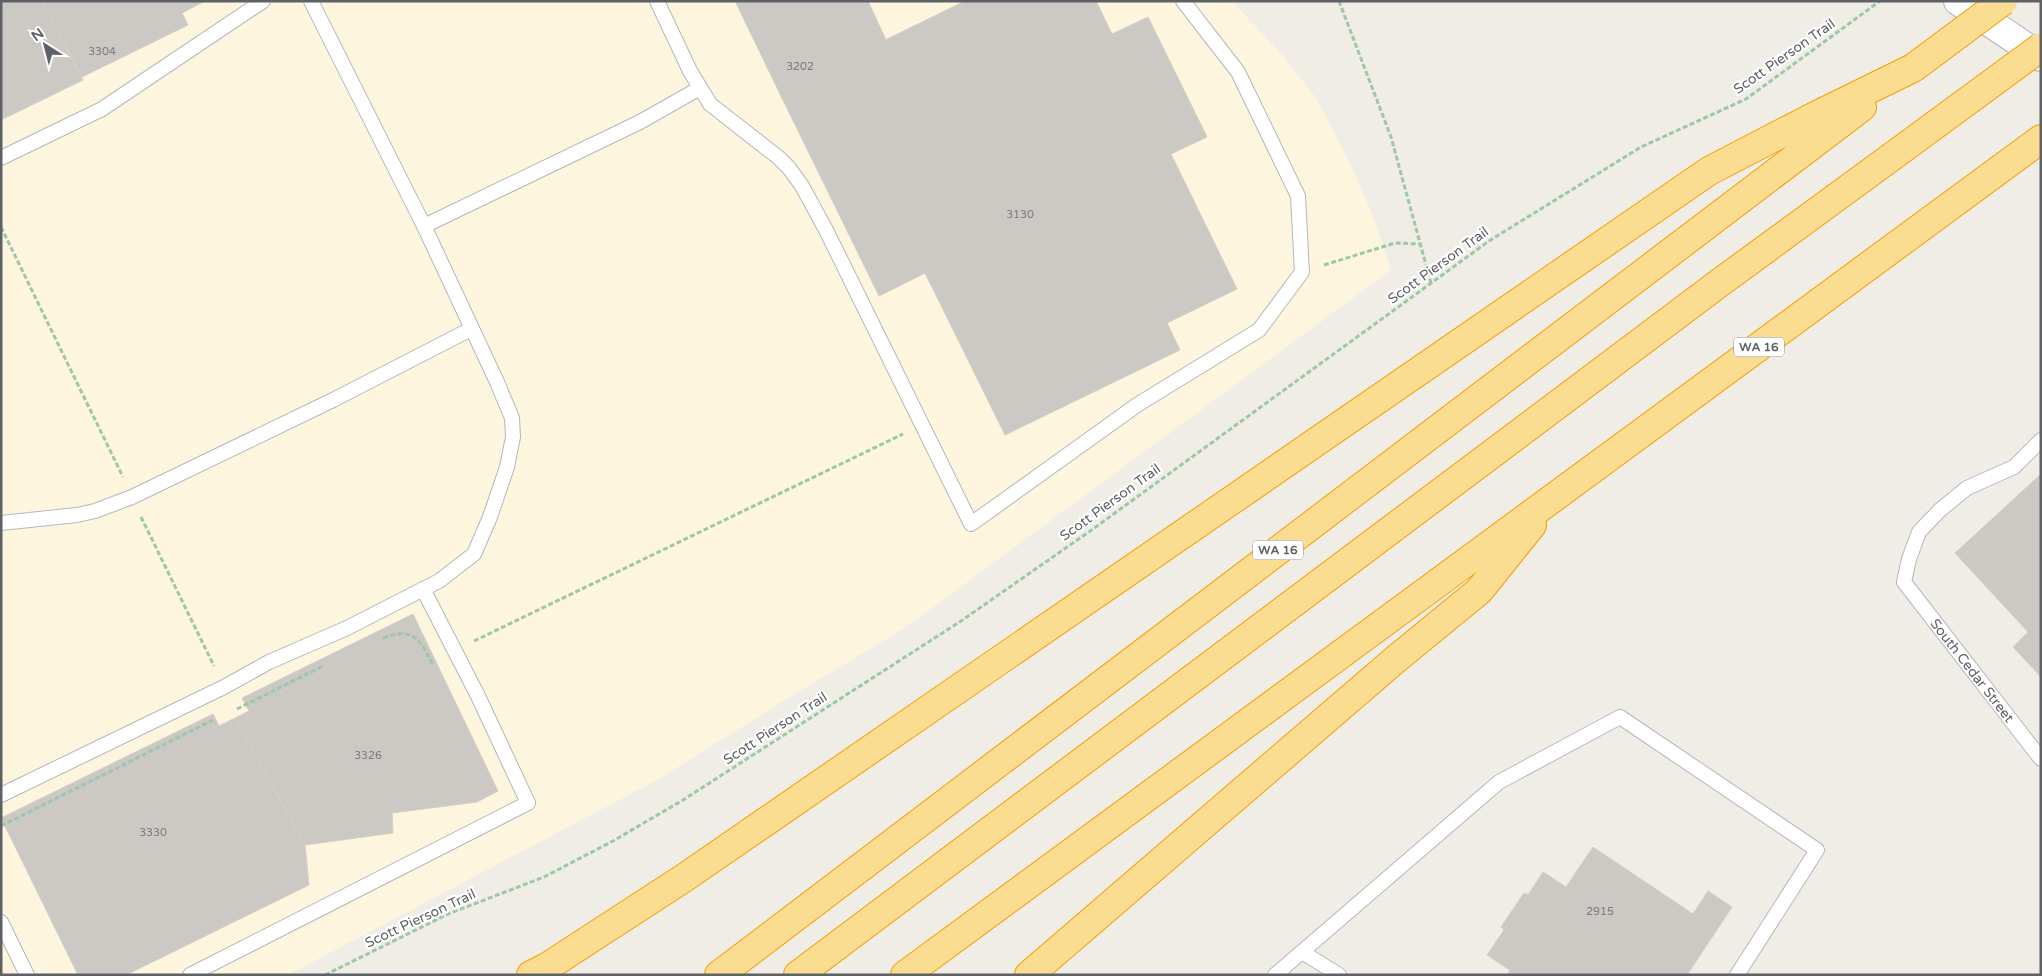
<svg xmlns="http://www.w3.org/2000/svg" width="2042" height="976" font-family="'Varela Round',sans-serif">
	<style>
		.commercial { fill: #fdf5de }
		.building { fill: #ccc8c3; stroke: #d4cfc5 }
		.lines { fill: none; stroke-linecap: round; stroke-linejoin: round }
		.lane-casing { stroke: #b4b7bb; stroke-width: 16 }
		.secondary-casing { stroke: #b3b6bb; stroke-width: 30 }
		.highway-casing { stroke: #f29f04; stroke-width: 30 }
		.path { stroke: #9dc7a7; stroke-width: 3; stroke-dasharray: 5 2.5; stroke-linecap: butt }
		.lane { stroke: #fff; stroke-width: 14 }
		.secondary { stroke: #fff; stroke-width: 28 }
		.highway { stroke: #fbdd92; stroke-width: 28 }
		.highway-bridge-casing { stroke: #f29f04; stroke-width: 30; stroke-linecap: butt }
		.highway-bridge { stroke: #fbdd92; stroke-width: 28 }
		.labels { text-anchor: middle; stroke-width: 4.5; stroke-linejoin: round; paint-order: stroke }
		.number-label { font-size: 11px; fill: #7a7c7d }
		.shield { fill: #fff; stroke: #8e9194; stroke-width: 1 }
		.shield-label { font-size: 12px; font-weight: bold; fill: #5e6266 }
		.street-label { font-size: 14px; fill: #5e6266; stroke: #fff }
	</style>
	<rect width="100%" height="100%" fill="#f0ede6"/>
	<!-- commercial -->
	<polygon class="commercial" points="1,1 1232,1 1283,56 1316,98 1349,161 1373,216 1391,270 905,628 790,697 659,779 288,975 1,975"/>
	<!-- building -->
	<g class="building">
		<polygon points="1,1 42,1 83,80 1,120"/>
		<polygon points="42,1 205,1 182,13 188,25 82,77"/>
		<polygon points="735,1 868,1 886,40 779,92"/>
		<polygon points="965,1 1096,1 1112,34 1148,17 1207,137 1171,154 1237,289 1167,323 1180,350 1005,435 925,273 879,296 779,92"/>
		<polygon points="2041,474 2041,677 2013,647 2028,632 1955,553"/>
		<polygon points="413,614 498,791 477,802 392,813 393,833 305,845 235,718 249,711 242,698"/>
		<polygon points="213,714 219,726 235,718 305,845 309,885 126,975 78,975 1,818"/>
		<polygon points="1593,847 1693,914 1708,891 1732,907 1687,975 1507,975 1510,970 1487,955 1504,930 1501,927 1524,893 1528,895 1543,872 1566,887"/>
	</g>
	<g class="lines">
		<!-- lane casing -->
		<g class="lane-casing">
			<g id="lane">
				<polyline points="657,1 690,71 710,104 779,158 789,168 802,186 826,230 971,524 1137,405 1259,330 1302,272 1298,196 1238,72 1183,1"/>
				<polyline points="1,158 102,109 263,1"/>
				<polyline points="424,226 640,122 700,88"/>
				<path id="s1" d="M2041,440l-27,27 -47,21 -27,22 -21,22 -10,27 -5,23 137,177"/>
				<polyline points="1,523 77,515 95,511 132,497 333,400 471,329"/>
				<polyline points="1,795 224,687 269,662 347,628 439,581 474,554 490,517 507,467 513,437 512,418 497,382 424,226 311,1"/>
				<polyline points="1,922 27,975"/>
				<polyline points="1302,952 1339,975"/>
				<polyline points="190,975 528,803 478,696 423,589"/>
				<polyline points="1275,975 1499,782 1620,717 1817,850 1737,975"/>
			</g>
		</g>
		<!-- secondary casing -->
		<g class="secondary-casing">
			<polyline id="secondary" points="1958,1 2041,57"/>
		</g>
		<!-- highway casing -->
		<g class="highway-casing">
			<g id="highway">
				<polyline points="531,975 547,967 684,878 1709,171 1813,117 1913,68"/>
				<polyline points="719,975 1862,107"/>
				<polyline points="798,975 1722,281 1890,158"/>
				<polyline points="905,975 2041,139"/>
				<polyline points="1029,975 1396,659 1479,591 1532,525"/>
			</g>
		</g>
		<!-- path -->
		<g class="path">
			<polyline points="1339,1 1391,137 1431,283"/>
			<polyline points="1,227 123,477"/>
			<polyline points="1324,265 1395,243 1420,244"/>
			<polyline points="141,517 214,666"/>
			<path d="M383,638c30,-11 36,0 49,25l3,-2"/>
			<polyline points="474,641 903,434"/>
			<polyline points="237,709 323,666"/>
			<polyline points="1,826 213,720"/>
			<polyline points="325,975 448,914 544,877 613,841 683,800 961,621 1093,529 1489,241 1641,147 1746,99 1880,1"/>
		</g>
		<!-- lane -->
		<use href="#lane" class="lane"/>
		<!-- secondary -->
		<use href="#secondary" class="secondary"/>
		<!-- highway -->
		<use href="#highway" class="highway"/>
		<!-- highway-bridge casing -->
		<g class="highway-bridge-casing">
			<g id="highway-bridge">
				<polyline points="1913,68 2003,1"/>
				<polyline points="1890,158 2041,47"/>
			</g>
		</g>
		<!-- highway-bridge -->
		<use href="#highway-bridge" class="highway-bridge"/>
	</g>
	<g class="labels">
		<!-- number labels -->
		<g class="number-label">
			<text x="102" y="55">3304</text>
			<text x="800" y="70">3202</text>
			<text x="1020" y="218">3130</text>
			<text x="368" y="759">3326</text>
			<text x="153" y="836">3330</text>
			<text x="1600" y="915">2915</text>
		</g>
		<!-- shield labels -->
		<g class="shield">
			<rect x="1734" y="337.5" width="50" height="19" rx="4"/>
			<rect x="1253" y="540.5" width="50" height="19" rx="4"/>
		</g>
		<g class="shield-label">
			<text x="1759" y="351">WA 16</text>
			<text x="1278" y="554">WA 16</text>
		</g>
		<!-- street labels -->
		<g class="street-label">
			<text transform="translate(1784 56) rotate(-35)" y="5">Scott Pierson Trail</text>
			<text transform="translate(1438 265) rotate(-36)" y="5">Scott Pierson Trail</text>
			<text transform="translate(1110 502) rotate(-36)" y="5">Scott Pierson Trail</text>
			<text dy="5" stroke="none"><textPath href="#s1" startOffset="319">South Cedar Street</textPath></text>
			<text transform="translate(775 728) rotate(-33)" y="5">Scott Pierson Trail</text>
			<text transform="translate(420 918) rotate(-25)" y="5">Scott Pierson Trail</text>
		</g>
	</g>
	<!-- border -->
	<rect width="2042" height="976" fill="none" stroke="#5e6266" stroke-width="5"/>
	<!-- north arrow -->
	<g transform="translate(45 45) rotate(324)" stroke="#ffffff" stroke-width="4" paint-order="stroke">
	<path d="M0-4L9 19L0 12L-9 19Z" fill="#5e6266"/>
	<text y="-8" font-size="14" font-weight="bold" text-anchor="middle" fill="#5e6266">N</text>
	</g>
</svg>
